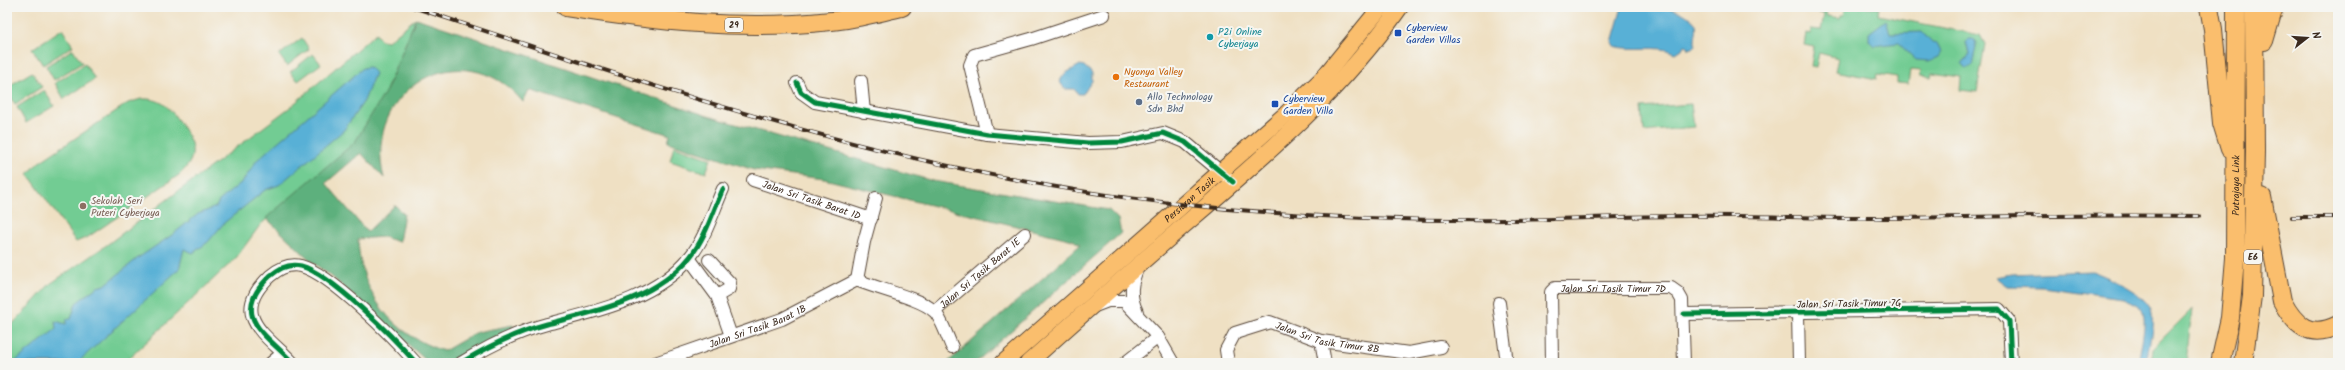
<svg xmlns="http://www.w3.org/2000/svg" width="2345" height="370" font-family="Kalam,sans-serif">
	<style>
		.green { fill: #72cc93; stroke: #567b58 }
		.forest { fill: #5db07d; stroke: #4c6d4e }
		.water { fill: #59b0d6; stroke: #4a6d7a }
		.lines { fill: none; stroke-linecap: round; stroke-linejoin: round }
		.minor-casing { stroke: #564537; stroke-width: 14 }
		.major-casing { stroke: #564537; stroke-width: 18 }
		.highway-casing { stroke: #564537; stroke-width: 20 }
		.minor { stroke: #fff; stroke-width: 12 }
		.major { stroke: #fabe6d; stroke-width: 16 }
		.highway { stroke: #fabe6d; stroke-width: 18 }
		.rail-casing { stroke: #3b2a1e; stroke-width: 4 }
		.rail { stroke: #f6f6f2; stroke-width: 2.5; stroke-dasharray: 8; stroke-linecap: butt }
		.cycleway-casing { stroke: #f6f6f2; stroke-width: 8 }
		.cycleway { stroke: #00873e; stroke-width: 5 }
		.transit-dot { fill: #1a4fb4; stroke: #f6f6f2; stroke-width: 1.5 }
		.culture-dot { fill: #0f9aa8; stroke: #f6f6f2; stroke-width: 1.5 }
		.food-dot { fill: #e8710a; stroke: #f6f6f2; stroke-width: 1.5 }
		.service-dot { fill: #5c6f8a; stroke: #f6f6f2; stroke-width: 1.5 }
		.education-dot { fill: #8d6e63; stroke: #f6f6f2; stroke-width: 1.5 }
		.labels { text-anchor: middle; stroke-width: 4; stroke-linejoin: round; paint-order: stroke }
		.shield { fill: #f6f6f2; stroke: #73675e; stroke-width: 1 }
		.shield-label { font-size: 9px; font-weight: bold; fill: #3b2a1e }
		.transit-label { font-size: 10px; fill: #164399; stroke: #f6f6f2; text-anchor: start }
		.culture-label { font-size: 10px; fill: #0d838f; stroke: #f6f6f2; text-anchor: start }
		.food-label { font-size: 10px; fill: #c56008; stroke: #f6f6f2; text-anchor: start }
		.service-label { font-size: 10px; fill: #4e5e75; stroke: #f6f6f2; text-anchor: start }
		.street-label { font-size: 10px; fill: #3b2a1e; stroke: #f6f6f2 }
		.education-label { font-size: 10px; fill: #785e54; stroke: #f6f6f2; text-anchor: start }
	</style>
	<rect width="100%" height="100%" fill="#f6f6f2"/>
	<filter id="ink" filterUnits="userSpaceOnUse"><feTurbulence type="fractalNoise" baseFrequency=".025" numOctaves="2"/><feDisplacementMap in="SourceGraphic" scale="8" xChannelSelector="R" yChannelSelector="G"/><feConvolveMatrix kernelMatrix="1 2 1 2 8 2 1 2 1" color-interpolation-filters="sRGB"/></filter>
	<filter id="wash" filterUnits="userSpaceOnUse"><feTurbulence type="fractalNoise" baseFrequency=".012" numOctaves="4" result="noise"/><feDisplacementMap in="SourceGraphic" scale="16" xChannelSelector="R" yChannelSelector="G"/><feGaussianBlur stdDeviation="0.9" result="paint"/><feColorMatrix in="noise" values="0 0 0 0 0 0 0 0 0 0 0 0 0 0 0 0 0 1.4 0 .05"/><feComposite in="paint" operator="in"/></filter>
	<g filter="url(#wash)">
		<rect width="100%" height="100%" fill="#efe0c3"/>
		<!-- green -->
		<g class="green">
			<polygon points="1817,7 1825,7 1827,16 1840,18 1841,15 1844,15 1846,7 1879,7 1878,15 1980,35 1985,44 1977,92 1960,90 1961,77 1932,73 1931,77 1920,76 1921,71 1910,70 1908,84 1897,83 1897,77 1878,74 1877,79 1835,71 1838,58 1819,53 1816,67 1811,66 1814,47 1804,45 1806,33 1810,34 1811,29 1821,30 1824,14 1816,12"/>
			<polygon points="416,18 378,110 358,139 322,175 261,224 236,258 124,363 7,363 7,330 50,284 108,244 289,108 376,33 381,40 388,41"/>
			<polygon points="62,29 73,46 43,65 32,49"/>
			<polygon points="302,38 309,49 287,66 279,55"/>
			<polygon points="73,49 82,63 54,80 46,66"/>
			<polygon points="313,54 321,64 298,81 290,72"/>
			<polygon points="85,64 95,79 64,99 55,83"/>
			<polygon points="32,72 42,87 15,104 7,91 7,87"/>
			<polygon points="44,90 54,106 26,123 17,107"/>
			<path d="M141,99c21,-1 28,8 39,24 13,20 20,33 -1,52l-91,62 -12,5 -48,-68 10,-11 90,-60z"/>
			<polygon points="1691,104 1694,127 1644,132 1642,108"/>
			<polygon points="674,146 711,159 706,173 670,161"/>
			<polygon points="2192,309 2186,363 2151,363 2153,348"/>
		</g>
		<!-- forest -->
		<path class="forest" d="M416,18l292,98 225,65 176,29 9,9 3,14 -146,130h-28l133,-118 -7,-5 -249,-61 -70,-9 -86,-28 2,-7 -141,-45 -6,12c-60,-73 -162,-12 -139,76l-23,-25 -35,30 41,49 28,-27 9,9 -5,28 -16,-5 -25,2c2,54 34,96 86,112l33,-19 36,-7 1,5 -68,33h-17l-98,-87 -19,-14 -46,-44 89,-76 32,-53z"/>
		<!-- water -->
		<g class="water">
			<path d="M1622,7c25,0 56,-5 74,17 2,7 -3,16 0,22l-7,3 -1,-3 -4,-1 -2,4 -6,4c-18,-9 -43,-1 -62,-7l-2,-4z"/>
			<polygon points="1886,20 1890,33 1922,32 1932,43 1937,44 1941,52 1938,57 1929,61 1916,60 1898,43 1874,46 1869,41 1869,33"/>
			<polygon points="1968,39 1974,39 1977,43 1972,65 1966,69 1962,64 1969,54 1966,43"/>
			<polygon points="1080,65 1084,66 1092,73 1092,81 1083,94 1078,94 1074,89 1065,89 1059,81 1066,73"/>
			<polygon points="369,67 375,73 364,101 344,130 279,185 265,190 224,223 208,242 193,253 184,249 179,269 77,363 13,363 56,329 55,321 66,324 67,319 71,319 76,303 97,287 105,285 138,258 172,235 198,214 216,207 219,201 243,181 257,160 363,68"/>
			<path d="M2092,271c18,7 57,23 60,43 2,15 -4,34 -6,49h-8c2,-12 10,-43 4,-53 -4,-6 -13,-9 -19,-12l-81,-11 -35,-1 -12,-9 17,-3z"/>
		</g>
	</g>
	<g filter="url(#ink)">
		<g class="lines">
			<!-- minor casing -->
			<g class="minor-casing">
				<g id="minor">
					<polyline points="861,81 864,112"/>
					<polyline points="797,83 801,92 815,102 987,134 1088,143 1122,142 1163,133 1185,142 1233,182"/>
					<polyline points="987,134 970,65 974,55 1031,39 1104,15"/>
					<path id="s1" d="M753,180l118,39"/>
					<polyline points="689,258 717,296 731,336"/>
					<polyline points="709,260 730,283 729,289 717,296"/>
					<path d="M857,280c20,9 63,18 77,31 7,6 14,28 18,36"/>
					<polyline points="857,280 864,242 876,198"/>
					<polyline points="1499,303 1507,363"/>
					<polyline points="1095,306 1108,301 1124,301 1158,337 1173,363"/>
					<path id="s2" d="M935,311l90,-77"/>
					<path d="M1137,312c-8,-16 -6,-29 1,-45"/>
					<polyline points="1798,313 1799,363"/>
					<polyline points="1684,314 1999,309 2009,321 2011,363"/>
					<polyline points="1321,341 1325,363"/>
					<polyline points="271,363 283,353"/>
					<path d="M293,363c-27,-29 -65,-47 -23,-87 8,-7 19,-13 31,-10 30,8 93,72 115,97"/>
					<path d="M461,363c26,-16 56,-31 86,-39 50,-13 109,-25 143,-67 16,-20 23,-46 33,-68"/>
					<path id="s3" d="M655,363l127,-44 75,-39"/>
					<polyline points="1125,363 1158,337"/>
					<path id="s4" d="M1228,363l-2,-13 9,-17 35,-11 51,19 88,12 32,-6"/>
					<path id="s5" d="M1552,363l-1,-71 4,-4h116l7,5 4,7 2,63"/>
				</g>
			</g>
			<!-- major casing -->
			<g class="major-casing">
				<g id="major">
					<path id="s6" d="M1003,363l282,-248 38,-37 58,-71"/>
					<path d="M1028,363c51,-46 102,-91 154,-136 78,-67 159,-135 218,-220"/>
				</g>
			</g>
			<!-- highway casing -->
			<g class="highway-casing">
				<g id="highway">
					<path d="M566,7c88,14 176,24 265,14 24,-2 48,-9 71,-14"/>
					<polyline points="2209,7 2213,29 2222,123 2230,149"/>
					<polyline points="2264,41 2274,7"/>
					<path d="M2262,197l20,104c13,25 28,38 56,24"/>
					<path id="s7" d="M2220,363l10,-45 5,-60 1,-251"/>
					<polyline points="2243,363 2252,296 2255,151 2254,7"/>
				</g>
			</g>
			<!-- minor -->
			<use href="#minor" class="minor"/>
			<!-- major -->
			<use href="#major" class="major"/>
			<!-- highway -->
			<use href="#highway" class="highway"/>
			<!-- rail casing -->
			<g class="rail-casing">
				<g id="rail">
					<path d="M413,7c250,83 494,167 757,196 111,13 225,18 337,17 61,-1 121,-4 182,-4 67,-1 134,3 200,2 104,-1 207,-4 310,-2"/>
					<polyline points="2292,217 2338,217"/>
				</g>
			</g>
			<!-- rail -->
			<use href="#rail" class="rail"/>
			<!-- cycleway casing -->
			<g class="cycleway-casing">
				<g id="cycleway">
					<polyline points="797,83 801,92 815,102 987,134 1088,143 1122,142 1163,133 1185,142 1233,182"/>
					<polyline points="1684,314 1999,309 2009,321 2011,363"/>
					<path d="M293,363c-27,-29 -65,-47 -23,-87 8,-7 19,-13 31,-10 30,8 93,72 115,97"/>
					<path d="M461,363c26,-16 56,-31 86,-39 50,-13 109,-25 143,-67 16,-20 23,-46 33,-68"/>
				</g>
			</g>
			<!-- cycleway -->
			<use href="#cycleway" class="cycleway"/>
		</g>
	</g>
	<!-- markers -->
	<g class="transit-dot">
		<rect x="1394" y="29" width="8" height="8" rx="2"/>
		<rect x="1271" y="100" width="8" height="8" rx="2"/>
	</g>
	<circle class="culture-dot" cx="1210" cy="37" r="4"/>
	<circle class="food-dot" cx="1116" cy="77" r="4"/>
	<circle class="service-dot" cx="1139" cy="102" r="4"/>
	<circle class="education-dot" cx="83" cy="206" r="4"/>
	<g class="labels">
		<!-- shield labels -->
		<g class="shield">
			<rect x="725" y="18" width="18" height="14" rx="3"/>
			<rect x="2244" y="250" width="18" height="14" rx="3"/>
		</g>
		<g class="shield-label">
			<text x="734" y="28">29</text>
			<text x="2253" y="260">E6</text>
		</g>
		<!-- transit labels -->
		<g class="transit-label">
			<text x="1406" y="31">Cyberview<tspan x="1406" dy="12">Garden Villas</tspan></text>
			<text x="1283" y="102">Cyberview<tspan x="1283" dy="12">Garden Villa</tspan></text>
		</g>
		<!-- culture labels -->
		<g class="culture-label">
			<text x="1218" y="35">P2i Online<tspan x="1218" dy="12">Cyberjaya</tspan></text>
		</g>
		<!-- food labels -->
		<g class="food-label">
			<text x="1124" y="75">Nyonya Valley<tspan x="1124" dy="12">Restaurant</tspan></text>
		</g>
		<!-- service labels -->
		<g class="service-label">
			<text x="1147" y="100">Allo Technology<tspan x="1147" dy="12">Sdn Bhd</tspan></text>
		</g>
		<!-- street labels -->
		<g class="street-label">
			<text dy="4" stroke="none"><textPath href="#s7" startOffset="179">Putrajaya Link</textPath></text>
			<text dy="4" stroke="none"><textPath href="#s1" startOffset="62">Jalan Sri Tasik Barat 1D</textPath></text>
			<text dy="4" stroke="none"><textPath href="#s6" startOffset="248">Persiaran Tasik</textPath></text>
			<text dy="4" stroke="none"><textPath href="#s2" startOffset="59">Jalan Sri Tasik Barat 1E</textPath></text>
			<text dy="4" stroke="none"><textPath href="#s5" startOffset="135">Jalan Sri Tasik Timur 7D</textPath></text>
			<text transform="translate(1849 303) rotate(-1)" y="4">Jalan Sri Tasik Timur 7G</text>
			<text dy="4" stroke="none"><textPath href="#s3" startOffset="109">Jalan Sri Tasik Barat 1B</textPath></text>
			<text dy="4" stroke="none"><textPath href="#s4" startOffset="129">Jalan Sri Tasik Timur 8B</textPath></text>
		</g>
		<!-- education labels -->
		<g class="education-label">
			<text x="91" y="204">Sekolah Seri<tspan x="91" dy="12">Puteri Cyberjaya</tspan></text>
		</g>
	</g>
	<!-- margin -->
	<rect width="2345" height="370" fill="none" stroke="#f6f6f2" stroke-width="24"/>
	<!-- north arrow -->
	<g transform="translate(2307 38) rotate(73)" stroke="#f6f6f2" stroke-width="3" paint-order="stroke">
	<path d="M0-3L7 15L0 10L-7 15Z" fill="#3b2a1e"/>
	<text y="-6" font-size="11" font-weight="bold" text-anchor="middle" fill="#3b2a1e">N</text>
	</g>
</svg>
